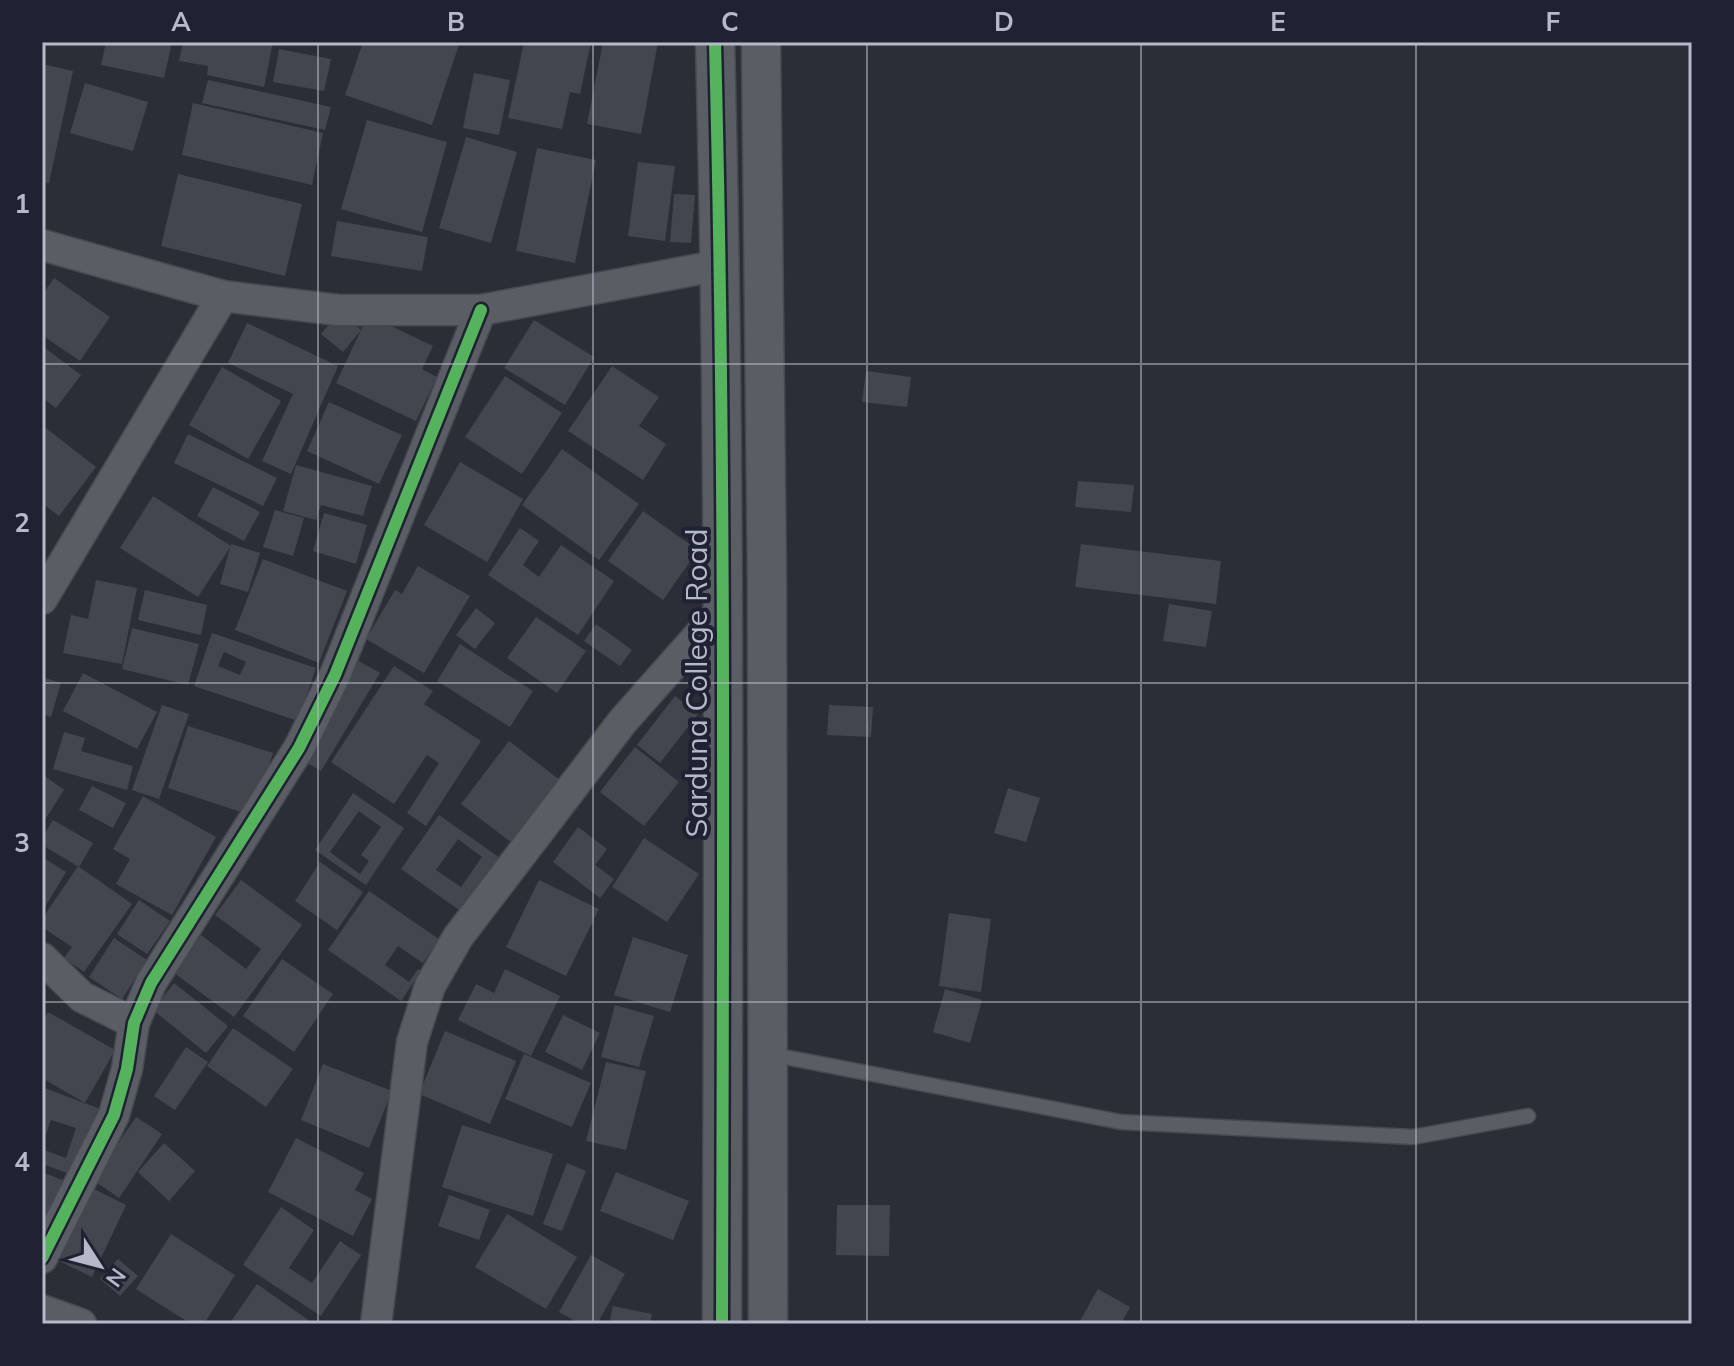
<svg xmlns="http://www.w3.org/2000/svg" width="1734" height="1366" font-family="Mulish,sans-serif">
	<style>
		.building { fill: #43464e; fill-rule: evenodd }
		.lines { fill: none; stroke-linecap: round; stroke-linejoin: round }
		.service-casing { stroke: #464950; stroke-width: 17 }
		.minor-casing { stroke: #464950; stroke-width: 33 }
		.tertiary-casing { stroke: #464950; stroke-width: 41 }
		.service { stroke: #5b5d65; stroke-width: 14 }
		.minor { stroke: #5b5d65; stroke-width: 30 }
		.tertiary { stroke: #5b5d65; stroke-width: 38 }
		.cycleway-casing { stroke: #1e2232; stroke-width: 17 }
		.cycleway { stroke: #56b35d; stroke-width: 12 }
		.grid { fill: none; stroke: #b5b9c8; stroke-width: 2; stroke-opacity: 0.55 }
		.labels { text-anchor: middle; stroke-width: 8; stroke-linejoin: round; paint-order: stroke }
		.street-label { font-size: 30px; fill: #b5b9c8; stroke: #1e2232 }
		.neatline { fill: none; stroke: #b5b9c8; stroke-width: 3 }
		.grid-label { font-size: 26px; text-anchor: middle; font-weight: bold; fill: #b5b9c8 }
	</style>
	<rect width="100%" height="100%" fill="#2b2e37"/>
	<!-- building -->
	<g class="building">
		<polygon points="106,42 172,42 164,78 101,65"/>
		<polygon points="183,42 273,42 264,87 207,75 208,66 179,61"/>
		<polygon points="363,42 460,42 432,125 345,95"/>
		<polygon points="524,42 591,42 580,94 570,92 562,129 508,118"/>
		<polygon points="603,42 658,42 641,134 587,124"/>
		<polygon points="279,49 331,59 324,91 273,82"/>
		<polygon points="42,64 73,71 49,183 42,182"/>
		<polygon points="474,73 510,80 499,135 463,128"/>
		<polygon points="208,80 331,107 325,130 202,103"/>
		<polygon points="85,83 148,102 133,151 70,133"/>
		<polygon points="193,103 323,133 312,185 182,155"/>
		<polygon points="367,120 447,142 422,232 341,209"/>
		<polygon points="466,137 517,152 491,243 439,228"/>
		<polygon points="537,148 596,160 575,263 516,251"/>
		<polygon points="638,162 675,166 665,241 628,236"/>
		<polygon points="178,174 302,204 285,276 161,246"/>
		<polygon points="674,194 695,195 691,243 670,242"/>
		<polygon points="337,221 428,237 422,271 331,256"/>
		<polygon points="54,278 110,317 80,361 42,335 42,295"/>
		<polygon points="339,312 361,330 343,352 321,334"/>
		<polygon points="368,315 433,346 422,369 437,377 416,421 336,383"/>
		<polygon points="534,320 594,357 565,405 504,368"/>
		<polygon points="247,323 338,366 291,474 262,461 293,394 228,363"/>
		<polygon points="42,346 81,375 56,408 42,398"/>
		<polygon points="612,366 659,397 639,426 666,444 643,480 568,431"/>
		<polygon points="222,367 281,401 248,459 189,425"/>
		<polygon points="866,371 911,377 907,407 862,402"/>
		<polygon points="505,376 562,413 522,474 465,437"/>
		<polygon points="329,402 402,435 379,484 307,451"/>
		<polygon points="42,425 96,467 59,516 42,503"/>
		<polygon points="188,434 277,478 263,506 174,463"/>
		<polygon points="562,449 639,504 599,560 522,505"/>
		<polygon points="460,462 523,499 487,562 424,525"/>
		<polygon points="296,465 372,486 363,516 321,505 316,520 283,511"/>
		<polygon points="1078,481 1134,485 1131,512 1075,507"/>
		<polygon points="213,487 260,512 244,541 197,516"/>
		<polygon points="153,496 231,546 198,597 120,548"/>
		<polygon points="275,510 304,518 293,556 263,547"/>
		<polygon points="643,511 698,550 663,600 608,561"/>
		<polygon points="324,513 367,525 356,564 313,551"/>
		<polygon points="520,528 539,541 523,565 539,577 561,545 614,581 578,635 488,575"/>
		<polygon points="231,544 260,553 248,592 220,584"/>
		<polygon points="1081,544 1221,561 1216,604 1075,587"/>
		<polygon points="263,559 347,591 319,663 235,630"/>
		<polygon points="418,566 470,596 424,673 366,639 395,590 402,594"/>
		<polygon points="96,580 137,588 122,664 63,653 71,615 88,619"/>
		<polygon points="145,590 207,605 201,635 138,620"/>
		<polygon points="1169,604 1212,611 1206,647 1163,641"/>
		<polygon points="476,608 495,623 475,649 456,635"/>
		<polygon points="536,617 586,651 557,693 507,658"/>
		<polygon points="596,624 632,650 620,666 584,641"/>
		<polygon points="132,628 199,644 188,685 122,669"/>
		<path d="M212,633l104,35 -18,53 -104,-35zM224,652l22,10 -6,13 -22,-9z"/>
		<polygon points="460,644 533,691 510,727 437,681"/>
		<polygon points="357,660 380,673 321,771 299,758"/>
		<polygon points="394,666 433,691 424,704 481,741 426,826 407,813 439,763 427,755 394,804 331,762"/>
		<polygon points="83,673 157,712 137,749 63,711"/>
		<polygon points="42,677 61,683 51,717 42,714"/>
		<polygon points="675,696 698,714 660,763 637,745"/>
		<polygon points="162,705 189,714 159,799 132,790"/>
		<polygon points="829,705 873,707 871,737 827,735"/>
		<polygon points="188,726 273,753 253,816 168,788"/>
		<polygon points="64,732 85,738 81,751 133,766 127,790 53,769"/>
		<polygon points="509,741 560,780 512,843 461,804"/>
		<polygon points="635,747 679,782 644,826 600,792"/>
		<polygon points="42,774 64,790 42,824"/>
		<polygon points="92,786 126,803 113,828 79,810"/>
		<polygon points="1008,788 1040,798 1026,842 994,833"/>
		<path d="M353,793l51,35 -38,57 -51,-35zM359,811l22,16 -20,28 8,6 -9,13 -30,-22z"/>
		<polygon points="143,796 216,837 172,915 116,884 130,859 113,849"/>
		<path d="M439,815l61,43 -38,54 -61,-43zM458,839l24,18 -21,30 -25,-17z"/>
		<polygon points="53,820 93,843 79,867 42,845 42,838"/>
		<polygon points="578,827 607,849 595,865 614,879 600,898 553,862"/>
		<polygon points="644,838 699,874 667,922 612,887"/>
		<polygon points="42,857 66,872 42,912"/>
		<polygon points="320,862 363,892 337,930 295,901"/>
		<polygon points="78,866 132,904 84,972 64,958 72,947 42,927 42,919"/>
		<polygon points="241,880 302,925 234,1017 174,973 201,935 246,969 261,949 215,915"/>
		<polygon points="539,880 599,909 566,976 506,947"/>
		<polygon points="369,891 439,939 423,963 398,946 385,965 409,982 418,969 421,971 401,1001 328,950"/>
		<polygon points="139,900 170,921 147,954 117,934"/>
		<polygon points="949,913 991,919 981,992 939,986"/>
		<polygon points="633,937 688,955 670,1012 614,995"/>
		<polygon points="114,938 147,960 122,999 89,977"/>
		<polygon points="282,959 333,994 294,1052 243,1016"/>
		<polygon points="505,969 560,996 531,1056 458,1020 476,984 494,993"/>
		<polygon points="174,983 228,1026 206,1053 153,1010"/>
		<polygon points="945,989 982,1000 970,1043 933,1032"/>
		<polygon points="615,1005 654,1016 639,1067 601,1057"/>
		<polygon points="48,1012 115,1050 85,1103 42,1078 42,1022"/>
		<polygon points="563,1015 600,1033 582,1070 545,1052"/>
		<polygon points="233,1028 293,1069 266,1107 207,1066"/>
		<polygon points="445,1031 516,1061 490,1124 419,1094"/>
		<polygon points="186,1047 208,1062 175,1110 154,1096"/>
		<polygon points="524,1054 591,1083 572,1127 505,1099"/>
		<polygon points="606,1062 646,1071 626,1150 586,1141"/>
		<polygon points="323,1064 392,1091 369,1148 301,1120"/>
		<polygon points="42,1087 103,1110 78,1177 42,1164 42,1149 66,1158 76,1128 51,1120 42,1145"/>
		<polygon points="136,1117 162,1134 119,1198 93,1180"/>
		<polygon points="462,1125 553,1154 533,1216 442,1187"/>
		<polygon points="296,1138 364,1173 355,1190 372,1199 353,1236 268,1192"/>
		<polygon points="164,1143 195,1171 169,1201 138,1172"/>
		<polygon points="567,1163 586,1171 562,1231 543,1224"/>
		<polygon points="42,1172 67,1182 53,1219 42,1215"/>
		<polygon points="616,1172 689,1201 673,1240 600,1211"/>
		<polygon points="92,1188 126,1205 92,1277 57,1260"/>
		<polygon points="449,1195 490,1210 479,1240 438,1226"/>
		<polygon points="837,1205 890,1205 889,1256 836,1255"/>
		<polygon points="281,1207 314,1230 289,1268 312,1283 340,1241 361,1255 321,1316 243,1265"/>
		<polygon points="507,1214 577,1257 546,1309 475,1267"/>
		<polygon points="171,1234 235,1275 204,1324 191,1324 136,1289"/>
		<polygon points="591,1255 625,1274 597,1324 580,1324 559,1312"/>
		<polygon points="118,1259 138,1276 120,1296 100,1279"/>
		<polygon points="257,1284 314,1324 229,1324"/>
		<polygon points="1098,1289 1130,1307 1121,1324 1078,1324"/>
		<polygon points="613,1306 652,1314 650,1324 609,1324"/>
	</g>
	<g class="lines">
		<!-- service casing -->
		<g class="service-casing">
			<polyline id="service" points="769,1054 1121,1122 1413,1137 1528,1116"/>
		</g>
		<!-- minor casing -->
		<g class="minor-casing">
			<g id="minor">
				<polyline points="42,245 223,296 338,310 481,310 721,265"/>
				<polyline points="42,599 223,296"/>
				<polyline points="42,958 82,997 134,1023"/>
				<polyline points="42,1258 114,1115 127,1069 134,1023 151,983 299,748 335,675 481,310"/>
				<polyline points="42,1310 81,1324"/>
				<polyline points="376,1324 412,1042 430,986 458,937 623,721 724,607"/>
			</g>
		</g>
		<!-- tertiary casing -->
		<g class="tertiary-casing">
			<g id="tertiary">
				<path d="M715,42c11,427 8,855 7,1282"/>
				<polyline points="761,42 767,583 768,1324"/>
			</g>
		</g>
		<!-- service -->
		<use href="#service" class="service"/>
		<!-- minor -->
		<use href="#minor" class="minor"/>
		<!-- tertiary -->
		<use href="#tertiary" class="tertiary"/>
		<!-- cycleway casing -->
		<g class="cycleway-casing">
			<g id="cycleway">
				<path d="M715,42c11,427 8,855 7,1282"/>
				<polyline points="42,1258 114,1115 127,1069 134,1023 151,983 299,748 335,675 481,310"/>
			</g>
		</g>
		<!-- cycleway -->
		<use href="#cycleway" class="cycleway"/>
	</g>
	<!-- grid -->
	<path class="grid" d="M318,42v1282M593,42v1282M867,42v1282M1141,42v1282M1416,42v1282M42,364h1650M42,683h1650M42,1002h1650"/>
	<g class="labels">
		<!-- street labels -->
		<g class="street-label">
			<text transform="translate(697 683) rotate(-90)" y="10">Sarduna College Road</text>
		</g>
	</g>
	<!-- border -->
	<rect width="1734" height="1366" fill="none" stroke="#1e2232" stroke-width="88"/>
	<!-- north arrow -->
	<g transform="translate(100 1266) rotate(126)" stroke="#1e2232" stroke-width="6" paint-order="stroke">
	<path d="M0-6L14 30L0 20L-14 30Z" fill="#b5b9c8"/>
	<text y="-12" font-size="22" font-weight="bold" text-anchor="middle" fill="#b5b9c8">N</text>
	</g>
	<rect x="44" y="44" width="1646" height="1278" class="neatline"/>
	<g class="grid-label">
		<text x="181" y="31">A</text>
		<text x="456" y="31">B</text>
		<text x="730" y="31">C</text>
		<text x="1004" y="31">D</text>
		<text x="1278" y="31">E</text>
		<text x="1553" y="31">F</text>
		<text x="22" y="213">1</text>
		<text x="22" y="532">2</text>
		<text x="22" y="852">3</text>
		<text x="22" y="1171">4</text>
	</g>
</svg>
